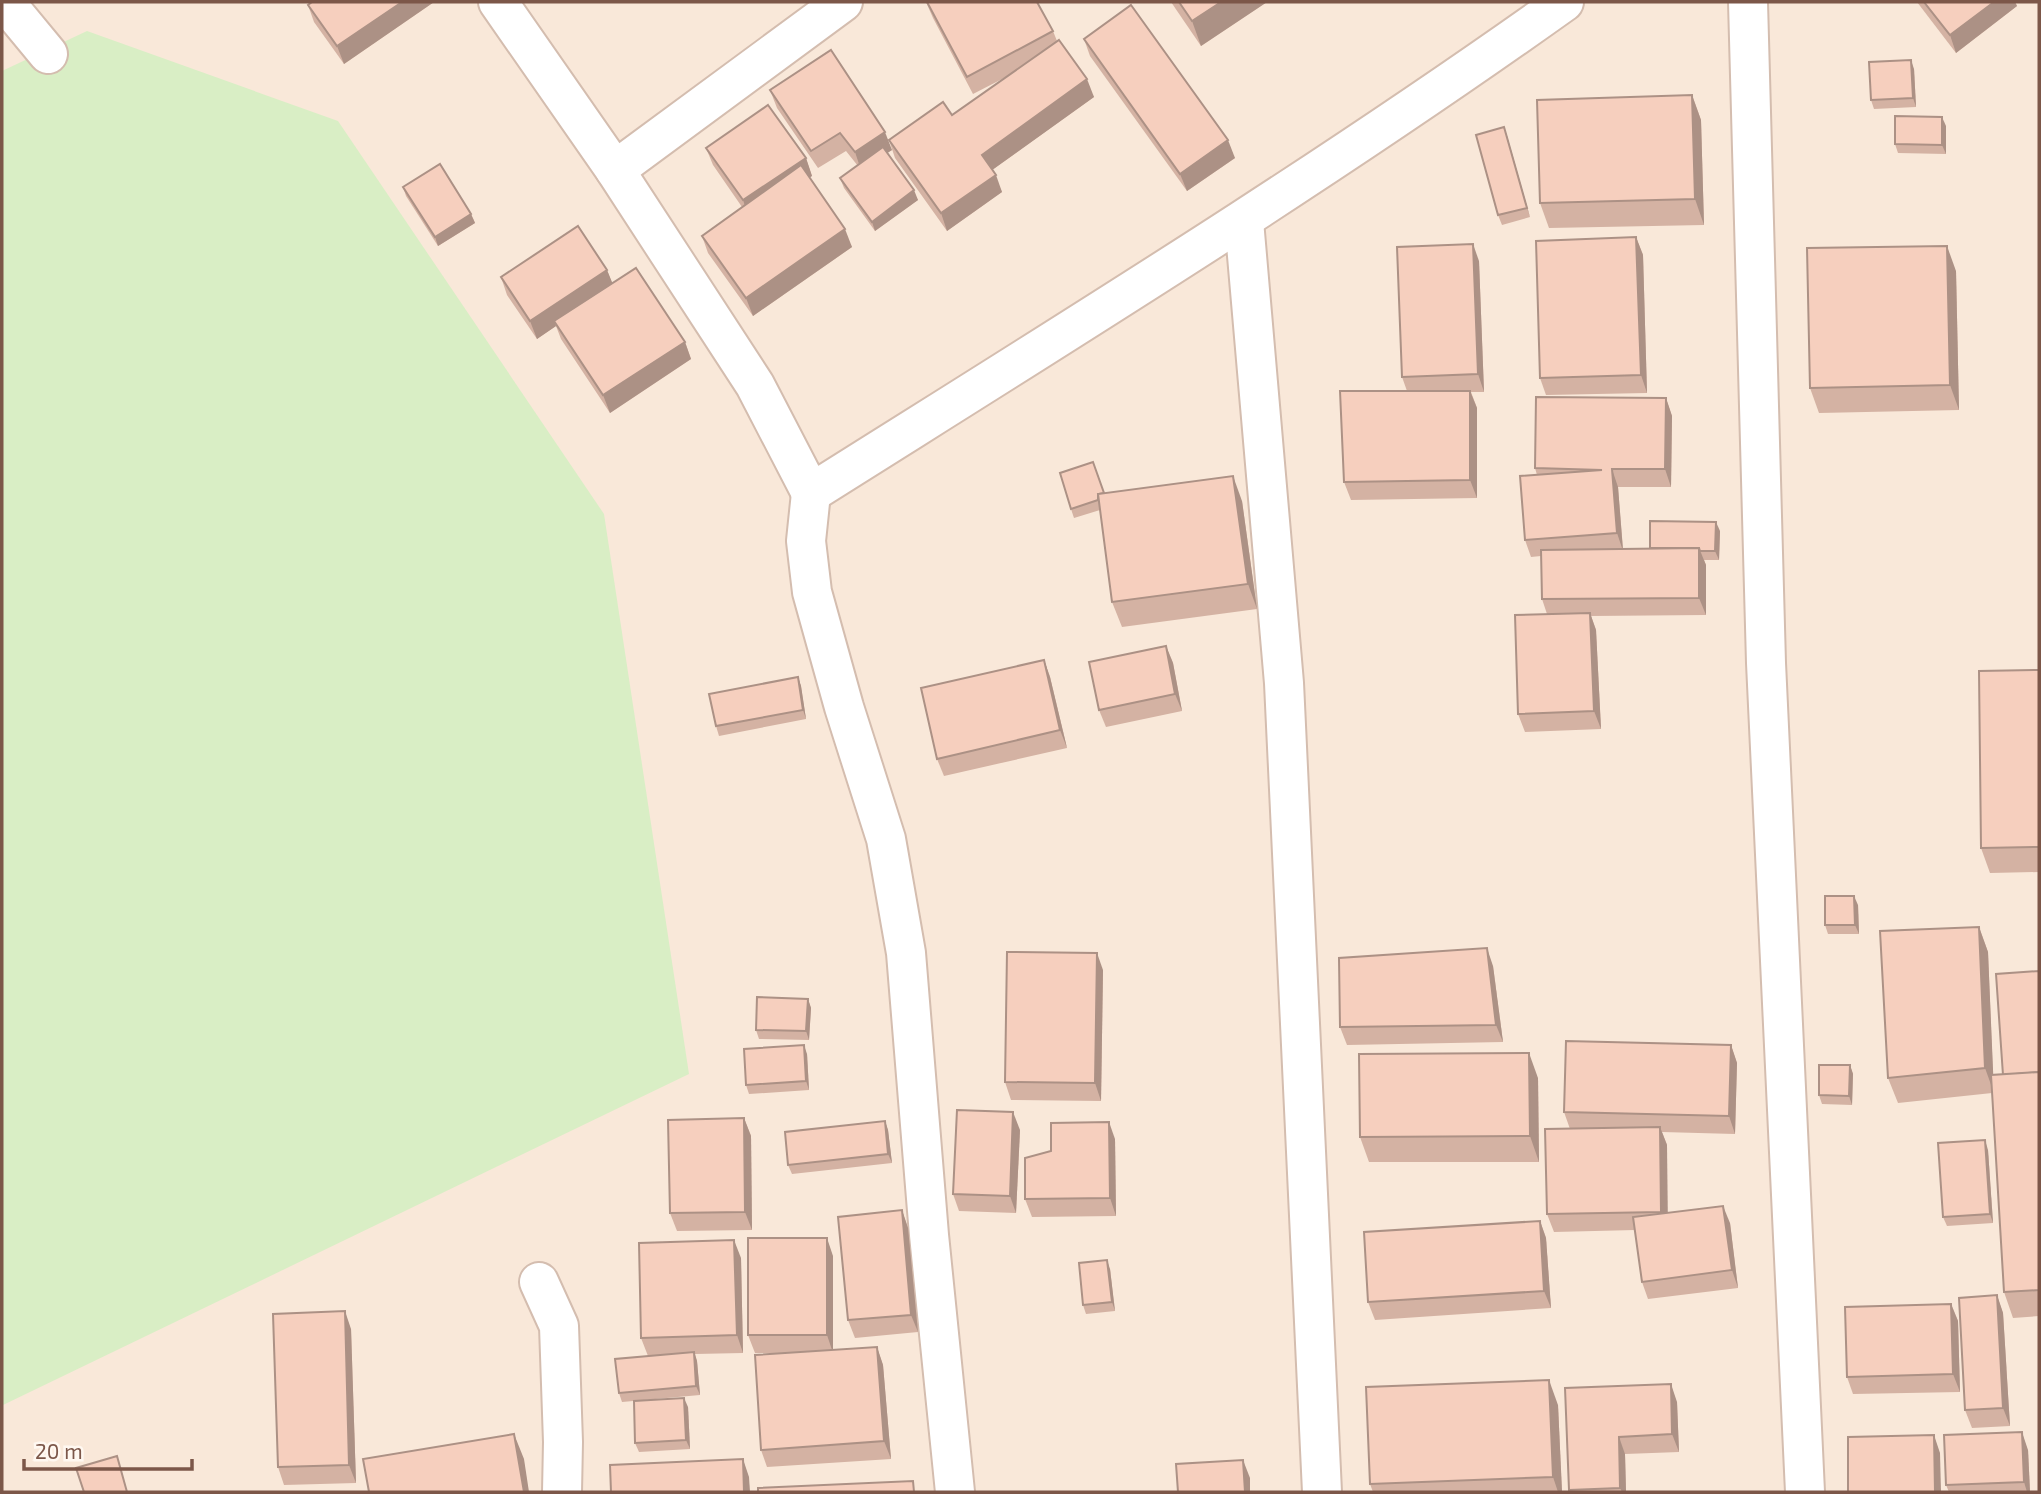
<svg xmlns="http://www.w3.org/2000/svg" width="2041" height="1494" font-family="'Exo 2',sans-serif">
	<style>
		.residential { fill: #f9e8d9 }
		.green { fill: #d9eec5 }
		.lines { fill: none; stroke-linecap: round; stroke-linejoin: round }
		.minor-casing { stroke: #d4bdaf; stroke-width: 42 }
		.minor { stroke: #fff; stroke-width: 38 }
		.wall { fill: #d4b2a3 }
		.shaded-wall { fill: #ac9185 }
		.building { fill: #f6cfbe; stroke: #ac9185; stroke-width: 2 }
	</style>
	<rect width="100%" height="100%" fill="#fef4e9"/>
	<!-- residential -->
	<rect class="residential" x="2" y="2" width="2037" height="1490"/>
	<!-- green -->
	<polygon class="green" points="87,31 338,121 604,514 689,1074 3,1405 2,71"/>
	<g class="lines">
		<!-- minor casing -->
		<g class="minor-casing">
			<g id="minor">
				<polyline points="5,2 48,54"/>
				<path d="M498,2l117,168 140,215 56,108c254,-160 509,-317 753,-491"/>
				<polyline points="1748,2 1766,663 1805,1492"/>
				<polyline points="615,170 843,2"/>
				<polyline points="1244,221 1284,683 1322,1492"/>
				<polyline points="811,493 806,541 812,592 844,707 886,839 906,953 929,1235 955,1492"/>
				<polyline points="539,1282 559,1326 563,1442 562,1492"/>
			</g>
		</g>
		<!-- minor -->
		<use href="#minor" class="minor"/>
	</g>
	<!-- wall -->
	<g class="wall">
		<polygon points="434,2 344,64 314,22 308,5"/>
		<polygon points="926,2 1053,31 1057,41 1094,97 992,170 1002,192 947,231 895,158 889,140 952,115 1006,77 973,94 933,18"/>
		<polygon points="1171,2 1267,2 1201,46"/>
		<polygon points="1917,2 2015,2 2017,6 1956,53"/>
		<polygon points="1084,39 1235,158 1187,191 1090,56"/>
		<polygon points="1914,69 1916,107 1874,109 1871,100"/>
		<polygon points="770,90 892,150 887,153 918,200 875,231 844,188 840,178 858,166 846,151 818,168 777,108"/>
		<polygon points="1692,95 1701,120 1704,225 1549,228 1540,203"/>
		<polygon points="1946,126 1946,154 1898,153 1895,144"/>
		<polygon points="1507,136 1530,217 1502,225 1498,215"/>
		<polygon points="706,148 806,158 812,176 809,177 852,247 753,316 708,253 702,236 742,207 713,165"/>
		<polygon points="403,187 471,214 475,223 438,246 406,196"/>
		<polygon points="1636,237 1643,255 1647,393 1546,395 1540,378"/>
		<polygon points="1479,261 1484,392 1471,392 1477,408 1477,498 1351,500 1344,482 1407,391 1402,377"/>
		<polygon points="607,270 612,283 685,342 691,359 610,413 561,339 556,326 537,339 507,295 501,277"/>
		<polygon points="1956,271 1959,410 1819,413 1810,388"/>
		<polygon points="1666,398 1672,416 1671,487 1618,487 1623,549 1650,548 1720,531 1719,560 1704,560 1706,565 1706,615 1591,616 1596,630 1601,729 1525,732 1518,714 1547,614 1542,599 1541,556 1531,557 1525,540 1537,475 1535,468"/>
		<polygon points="1104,493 1242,501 1257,609 1122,627 1112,602 1100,510 1074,518 1071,509"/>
		<polygon points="1166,646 1173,663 1182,711 1106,727 1099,710"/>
		<polygon points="1044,660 1050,677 1067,748 944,776 937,759"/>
		<polygon points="2039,670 2039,872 1990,873 1981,848"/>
		<polygon points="798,677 801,686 806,719 719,736 716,726"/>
		<polygon points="1858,905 1859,934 1828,934 1825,925"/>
		<polygon points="1979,927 1988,952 1993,1075 2003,1075 2039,971 2039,1316 2013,1318 2004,1292 1992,1093 1898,1103 1888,1078"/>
		<polygon points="1493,966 1503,1042 1347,1045 1340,1027"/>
		<polygon points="1103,970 1101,1101 1011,1100 1005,1082"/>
		<polygon points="808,999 811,1008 809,1040 759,1039 756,1030"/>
		<polygon points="1731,1045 1737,1063 1735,1134 1662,1132 1667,1145 1667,1213 1730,1223 1738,1288 1648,1299 1642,1282 1635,1230 1554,1232 1547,1214 1570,1129 1564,1112"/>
		<polygon points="807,1054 809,1090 749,1094 746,1085"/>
		<polygon points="1850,1065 1853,1074 1852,1105 1822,1104 1819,1095"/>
		<polygon points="1538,1078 1539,1162 1369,1162 1360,1137"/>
		<polygon points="744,1118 751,1136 752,1230 677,1231 670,1213"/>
		<polygon points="885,1121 888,1130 892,1163 792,1174 788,1165"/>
		<polygon points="1020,1130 1016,1213 959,1211 953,1194"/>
		<polygon points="1115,1139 1116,1216 1032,1217 1025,1199"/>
		<polygon points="1988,1150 1993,1223 1947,1226 1943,1217"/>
		<polygon points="902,1210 908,1228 918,1332 855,1338 848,1320"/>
		<polygon points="1540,1221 1546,1238 1551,1308 1375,1320 1368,1302"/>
		<polygon points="833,1256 833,1350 877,1347 883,1365 891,1459 767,1467 761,1450 794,1353 755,1353 748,1335"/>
		<polygon points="741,1258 743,1353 695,1354 697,1361 700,1395 622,1402 619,1393 659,1355 648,1356 641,1338"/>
		<polygon points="1110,1269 1115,1311 1086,1314 1083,1305"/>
		<polygon points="1997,1295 2003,1313 2010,1426 1972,1428 1965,1410"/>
		<polygon points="1951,1304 1958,1321 1960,1392 1853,1394 1847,1377"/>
		<polygon points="351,1329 356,1483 284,1485 278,1467"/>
		<polygon points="1565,1388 1677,1402 1679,1452 1625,1454 1626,1492 1569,1492"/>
		<polygon points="1558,1405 1562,1492 1373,1492 1370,1484"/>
		<polygon points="688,1407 690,1449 639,1452 635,1443"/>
		<polygon points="2028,1450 2030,1492 1949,1492 1946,1485"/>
	</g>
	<!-- shaded-wall -->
	<g class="shaded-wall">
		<polygon points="402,2 434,2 344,64 337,46"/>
		<polygon points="1221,2 1267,2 1201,46 1192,21"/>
		<polygon points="1994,2 2015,2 2017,6 1956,53 1950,35"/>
		<polygon points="1911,60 1914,69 1916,107 1913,98"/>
		<polygon points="1087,79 1094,97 988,173 982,155"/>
		<polygon points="1692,95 1701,120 1704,225 1695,199"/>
		<polygon points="1942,117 1946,126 1946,154 1942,145"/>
		<polygon points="1504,127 1507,136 1530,217 1527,208"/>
		<polygon points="885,132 892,150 861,170 855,152"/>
		<polygon points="1228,140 1235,158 1187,191 1180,174"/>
		<polygon points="806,158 812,176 749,218 743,200"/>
		<polygon points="996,175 1002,192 947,231 941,213"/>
		<polygon points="914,190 918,200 875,231 872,222"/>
		<polygon points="471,214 475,223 438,246 435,237"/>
		<polygon points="845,229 852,247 753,316 746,298"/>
		<polygon points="1636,237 1643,255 1647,393 1641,375"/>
		<polygon points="1473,244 1479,261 1484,392 1478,374"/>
		<polygon points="1947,246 1956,271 1959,410 1950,385"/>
		<polygon points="607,270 614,287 554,321 556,326 537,339 530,321"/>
		<polygon points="685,342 691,359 610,413 603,395"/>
		<polygon points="1470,391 1477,408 1477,498 1470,480"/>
		<polygon points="1666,398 1672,416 1671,487 1665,469"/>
		<polygon points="1612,469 1618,487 1623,551 1617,533"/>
		<polygon points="1233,476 1242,501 1257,609 1248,584"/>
		<polygon points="1716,522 1720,531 1719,560 1715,551"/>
		<polygon points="1699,548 1706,565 1706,615 1699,598"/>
		<polygon points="1590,613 1596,630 1601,729 1594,711"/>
		<polygon points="1166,646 1173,663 1182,711 1175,694"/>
		<polygon points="1044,660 1050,677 1067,748 1060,730"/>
		<polygon points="798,677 801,686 806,719 803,710"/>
		<polygon points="1854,896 1858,905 1859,934 1855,925"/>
		<polygon points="1979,927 1988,952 1994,1093 1985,1068"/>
		<polygon points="1487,948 1493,966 1503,1042 1496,1025"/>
		<polygon points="1097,953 1103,970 1101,1101 1095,1083"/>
		<polygon points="808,999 811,1008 809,1040 806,1031"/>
		<polygon points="804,1045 807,1054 809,1090 806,1081"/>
		<polygon points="1731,1045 1737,1063 1735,1134 1729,1116"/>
		<polygon points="1529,1053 1538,1078 1539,1162 1530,1136"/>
		<polygon points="1850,1065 1853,1074 1852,1105 1849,1096"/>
		<polygon points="1013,1112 1020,1130 1016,1213 1010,1196"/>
		<polygon points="744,1118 751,1136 752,1230 745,1212"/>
		<polygon points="885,1121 888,1130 892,1163 888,1154"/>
		<polygon points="1109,1122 1115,1139 1116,1216 1110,1198"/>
		<polygon points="1660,1127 1667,1145 1668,1230 1661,1212"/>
		<polygon points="1985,1140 1988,1150 1993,1223 1990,1214"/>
		<polygon points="1723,1206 1730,1223 1738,1288 1732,1270"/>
		<polygon points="902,1210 908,1228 918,1332 911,1315"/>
		<polygon points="1540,1221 1546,1238 1551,1308 1544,1291"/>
		<polygon points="827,1238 833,1256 833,1353 827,1335"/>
		<polygon points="734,1240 741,1258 743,1353 737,1335"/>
		<polygon points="1107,1260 1110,1269 1115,1311 1112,1302"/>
		<polygon points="1997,1295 2003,1313 2010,1426 2003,1408"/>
		<polygon points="1951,1304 1958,1321 1960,1392 1953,1374"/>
		<polygon points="345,1311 351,1329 356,1483 349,1465"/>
		<polygon points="877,1347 883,1365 891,1459 884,1441"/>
		<polygon points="694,1352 697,1361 700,1395 696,1386"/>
		<polygon points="1549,1380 1558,1405 1562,1492 1558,1492 1553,1477"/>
		<polygon points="1671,1384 1677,1402 1679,1452 1672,1434"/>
		<polygon points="684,1398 688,1407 690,1449 686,1440"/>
		<polygon points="2022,1432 2028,1450 2030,1492 2027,1492 2024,1482"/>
		<polygon points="514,1434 524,1459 529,1492 524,1492"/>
		<polygon points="1934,1435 1940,1453 1941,1492 1935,1492"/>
		<polygon points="1619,1437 1625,1454 1626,1492 1622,1492 1620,1488"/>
		<polygon points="743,1459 749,1477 750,1492 744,1492"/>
		<polygon points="1243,1460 1250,1478 1250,1492 1245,1492"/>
	</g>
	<!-- building -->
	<g class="building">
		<polygon points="312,2 402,2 337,46 308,5"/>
		<polygon points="927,2 1037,2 1053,31 967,77"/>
		<polygon points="1179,2 1221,2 1192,21"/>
		<polygon points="1924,2 1994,2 1950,35"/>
		<polygon points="1131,5 1228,140 1180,174 1084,39"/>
		<polygon points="1059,40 1087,79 982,155 996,175 941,213 889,140 943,102 952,115"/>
		<polygon points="831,50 885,132 855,152 840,133 811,151 770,90"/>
		<polygon points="1911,60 1913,98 1871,100 1869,62"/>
		<polygon points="1692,95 1695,199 1540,203 1537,100"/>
		<polygon points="768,105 806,158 743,200 706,148"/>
		<polygon points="1895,116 1942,117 1942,145 1895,144"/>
		<polygon points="1504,127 1527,208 1498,215 1476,135"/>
		<polygon points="883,147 914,190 872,222 840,178"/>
		<polygon points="440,164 471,214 435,237 403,187"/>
		<polygon points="801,165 845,229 746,298 702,236"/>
		<polygon points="578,226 607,270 530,321 501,277"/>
		<polygon points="1636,237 1641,375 1540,378 1536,241"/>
		<polygon points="1473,244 1478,374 1402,377 1397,247"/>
		<polygon points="1947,246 1950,385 1810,388 1807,248"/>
		<polygon points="636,268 685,342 603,395 554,321"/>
		<polygon points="1340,391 1470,391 1470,480 1344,482"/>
		<polygon points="1536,397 1666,398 1665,469 1612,469 1617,533 1525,540 1520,476 1602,470 1535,468"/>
		<polygon points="1093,462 1104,493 1098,494 1098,500 1071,509 1060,473"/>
		<polygon points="1233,476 1248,584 1112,602 1098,494"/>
		<polygon points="1650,521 1716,522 1715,551 1700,551 1699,548 1650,548"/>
		<polygon points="1699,548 1699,598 1542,599 1541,550"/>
		<polygon points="1590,613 1594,711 1518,714 1515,615"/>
		<polygon points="1166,646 1175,694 1099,710 1089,662"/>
		<polygon points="1044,660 1060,730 937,759 921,688"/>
		<polygon points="2039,670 2039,847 1981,848 1979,671"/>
		<polygon points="798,677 803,710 716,726 709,694"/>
		<polygon points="1825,896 1854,896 1855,925 1825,925"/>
		<polygon points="1979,927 1985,1068 1888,1078 1880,931"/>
		<polygon points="1487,948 1496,1025 1340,1027 1339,958"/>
		<polygon points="1007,952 1097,953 1095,1083 1005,1082"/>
		<polygon points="2039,971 2039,1072 2003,1075 1996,974"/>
		<polygon points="757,997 808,999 806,1031 756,1030"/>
		<polygon points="1566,1041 1731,1045 1729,1116 1564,1112"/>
		<polygon points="804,1045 806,1081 746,1085 744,1049"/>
		<polygon points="1529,1053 1530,1136 1360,1137 1359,1054"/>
		<polygon points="1819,1065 1850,1065 1849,1096 1819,1095"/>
		<polygon points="2039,1072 2039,1290 2004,1292 1991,1075"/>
		<polygon points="957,1110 1013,1112 1010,1196 953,1194"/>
		<polygon points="744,1118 745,1212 670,1213 668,1120"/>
		<polygon points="885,1121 888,1154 788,1165 785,1132"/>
		<polygon points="1109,1122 1110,1198 1025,1199 1025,1158 1051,1151 1051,1123"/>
		<polygon points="1660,1127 1661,1212 1547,1214 1545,1129"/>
		<polygon points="1985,1140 1990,1214 1943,1217 1938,1143"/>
		<polygon points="1723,1206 1732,1270 1642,1282 1633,1217"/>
		<polygon points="902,1210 911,1315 848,1320 838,1217"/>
		<polygon points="1540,1221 1544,1291 1368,1302 1364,1232"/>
		<rect x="748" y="1238" width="79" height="97"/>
		<polygon points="734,1240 737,1335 641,1338 639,1243"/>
		<polygon points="1107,1260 1112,1302 1083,1305 1079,1263"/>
		<polygon points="1997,1295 2003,1408 1965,1410 1959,1298"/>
		<polygon points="1951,1304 1953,1374 1847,1377 1845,1307"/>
		<polygon points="345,1311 349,1465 278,1467 273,1314"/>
		<polygon points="877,1347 884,1441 761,1450 755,1355"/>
		<polygon points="694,1352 696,1386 619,1393 615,1359"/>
		<polygon points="1549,1380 1553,1477 1370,1484 1366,1387"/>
		<polygon points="1671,1384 1672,1434 1619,1437 1620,1488 1569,1490 1565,1388"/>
		<polygon points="684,1398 686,1440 635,1443 634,1401"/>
		<polygon points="2022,1432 2024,1482 1946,1485 1944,1435"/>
		<polygon points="514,1434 524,1492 369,1492 363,1459"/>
		<polygon points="1934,1435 1935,1492 1848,1492 1848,1437"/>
		<polygon points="117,1456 127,1492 84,1492 76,1468"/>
		<polygon points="743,1459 744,1492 611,1492 610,1465"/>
		<polygon points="1243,1460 1245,1492 1178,1492 1176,1464"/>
		<polygon points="913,1481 914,1492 758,1492 758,1488"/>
	</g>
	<!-- border -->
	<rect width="2041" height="1494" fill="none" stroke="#7c5749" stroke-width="7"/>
	<!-- scale -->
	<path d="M24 1459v10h168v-10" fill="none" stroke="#7c5749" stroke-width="3.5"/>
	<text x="35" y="1459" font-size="21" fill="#7c5749" stroke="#fff8f1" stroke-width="5" paint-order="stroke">20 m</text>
</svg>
